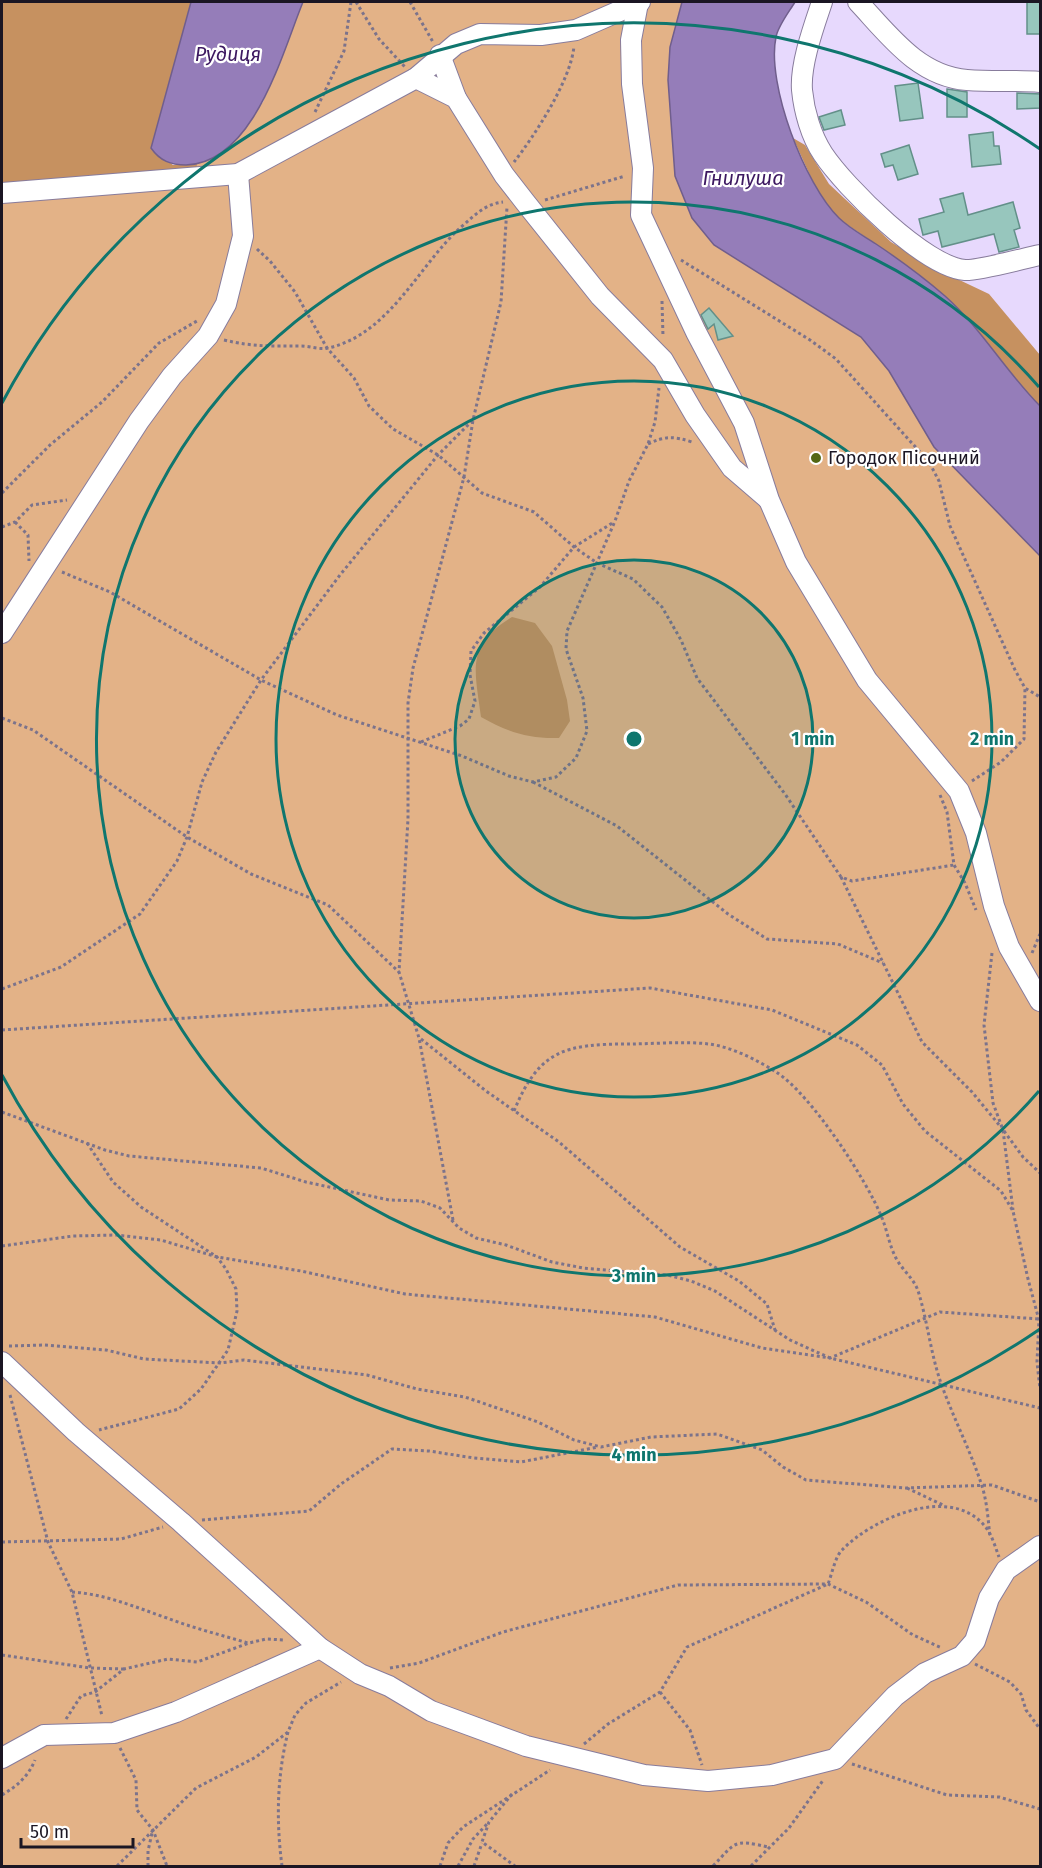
<svg xmlns="http://www.w3.org/2000/svg" width="1042" height="1868" font-family="'Fira Sans',sans-serif">
	<style>
		.green { fill: #e3b287 }
		.forest { fill: #c69160 }
		.water { fill: #957db9; stroke: #705e8c; stroke-width: 1.5 }
		.building { fill: #97c6bd; stroke: #639089; stroke-width: 1.5 }
		.lines { fill: none; stroke-linecap: round; stroke-linejoin: round }
		.minor-casing { stroke: #887c9c; stroke-width: 22 }
		.path { stroke: #7c738b; stroke-width: 3; stroke-dasharray: 3 3; stroke-linecap: butt }
		.minor { stroke: #fff; stroke-width: 20 }
		.ring { fill: none; stroke: #0f766e; stroke-width: 3 }
		.poi-dot { fill: #536713; stroke: #fff; stroke-width: 2 }
		.labels { text-anchor: middle; stroke-width: 4.5; stroke-linejoin: round; paint-order: stroke }
		.poi-label { font-size: 18px; fill: #1b1623; stroke: #fff; text-anchor: start }
		.water-label { font-size: 20px; font-style: italic; fill: #3d1961; stroke: #fff }
		.centre { fill: #0f766e; stroke: #fff; stroke-width: 3 }
		.ring-label { font-size: 18px; text-anchor: middle; font-weight: bold; fill: #0f766e; stroke: #fff; stroke-width: 4.5; stroke-linejoin: round; paint-order: stroke }
	</style>
	<rect width="100%" height="100%" fill="#e7d9fd"/>
	<!-- green -->
	<polygon class="green" points="303,2 682,2 670,47 813,307 861,337 889,371 934,446 1040,556 1040,1866 2,1866 2,197 196,180 197,164 222,152 263,102"/>
	<!-- forest -->
	<g class="forest">
		<polygon points="2,2 191,2 151,148 173,165 197,164 196,180 2,197"/>
		<polygon points="793,138 805,145 829,184 891,242 932,267 989,294 1040,355 1040,406 1016,383 980,334 946,297 893,256 839,219 818,193"/>
		<path d="M512,617l23,6 17,23 15,54 3,21 -11,17c-30,1 -52,-6 -78,-21 -6,-47 -16,-72 31,-100z"/>
	</g>
	<!-- water -->
	<g class="water">
		<path d="M191,2h112c-21,51 -49,161 -117,163 -15,0 -26,-4 -35,-17z"/>
		<path d="M682,2h113c-6,10 -17,24 -19,35 -10,47 29,148 63,181 10,10 25,18 37,26 24,16 47,33 69,52 36,32 61,76 95,110v150l-106,-109 -45,-76 -28,-34 -147,-92 -22,-27 -17,-42 -7,-96 2,-33z"/>
	</g>
	<!-- building -->
	<g class="building">
		<rect x="1027" y="2" width="14" height="32"/>
		<polygon points="918,83 923,118 900,121 895,86"/>
		<polygon points="947,89 967,92 967,117 947,117"/>
		<polygon points="1017,93 1041,94 1041,108 1017,109"/>
		<polygon points="841,110 845,125 824,130 819,117"/>
		<polygon points="993,132 994,146 999,146 1001,164 972,167 969,135"/>
		<polygon points="909,145 918,174 898,180 893,165 885,167 881,154"/>
		<polygon points="963,193 968,215 1013,202 1020,228 1014,230 1019,247 999,252 994,234 942,247 938,231 923,235 919,219 944,212 940,199"/>
		<polygon points="709,308 733,336 718,340 714,324 708,329 701,315"/>
	</g>
	<g class="lines">
		<!-- minor casing -->
		<g class="minor-casing">
			<g id="minor">
				<path d="M822,2c-8,24 -22,62 -20,88 2,21 9,46 21,64 22,33 102,113 142,116 13,1 60,-12 75,-15"/>
				<path d="M858,2c31,33 60,74 109,78 24,2 49,0 73,2"/>
				<polyline points="638,3 631,40 632,84 643,168 641,215 696,332 744,423 769,500 796,562 867,680 959,791 976,833 994,906 1009,947 1040,1001"/>
				<polyline points="440,55 456,98"/>
				<polyline points="416,78 456,98 504,175 525,202 600,296 663,360 695,415 732,468 768,499"/>
				<polyline points="2,193 238,174 416,78 456,44 480,34 541,35 576,30 640,2"/>
				<polyline points="2,633 139,421 172,376 208,336 226,304 243,236 238,174"/>
				<polyline points="2,1362 76,1432 181,1522 320,1648 360,1674 389,1686 431,1711 526,1746 644,1775 708,1781 772,1775 835,1759 895,1696 925,1673 962,1656 975,1641 989,1598 1006,1570 1040,1546"/>
				<polyline points="2,1758 44,1735 114,1733 176,1712 320,1648"/>
			</g>
		</g>
		<!-- path -->
		<g class="path">
			<polyline points="356,2 379,39 405,67"/>
			<polyline points="410,2 433,42"/>
			<polyline points="315,112 344,51 351,2"/>
			<path d="M514,162c21,-27 57,-82 60,-116"/>
			<polyline points="545,200 625,176"/>
			<polyline points="257,249 270,261 295,292 327,348 354,378 369,406 393,429 438,455 482,493 534,512 574,547 597,563 633,579 662,607 681,640 697,678 785,794 841,877 852,881 954,865"/>
			<polyline points="681,260 810,340 836,359 929,462 939,481 950,526 1015,670 1025,688 1040,697"/>
			<polyline points="662,301 663,337"/>
			<path d="M224,340c30,7 47,6 77,6 9,0 19,4 27,2 61,-13 91,-83 133,-121 14,-12 24,-23 42,-25"/>
			<path d="M648,444c16,-8 26,-8 44,-2"/>
			<polyline points="2,493 50,445 102,402 159,343 197,321"/>
			<polyline points="15,522 28,535 29,561"/>
			<polyline points="2,527 15,522 32,505 67,500"/>
			<polyline points="62,572 110,592 261,680 337,715 462,756 509,776 533,782 556,777 576,758 587,731 583,698 566,649 567,631 615,521 629,481 648,444 655,422 659,388"/>
			<polyline points="2,718 33,730 187,837 251,874 328,905 399,972"/>
			<polyline points="421,742 460,726 469,719 475,701 470,675 471,651 484,633 540,587 574,547 614,522"/>
			<polyline points="972,781 1001,762 1024,739 1025,688"/>
			<polyline points="533,782 617,826 728,914 767,939 838,944 883,963"/>
			<polyline points="940,795 947,812 954,865 965,883 976,910"/>
			<polyline points="841,877 922,1042 972,1092 1000,1126"/>
			<polyline points="992,953 984,1025 993,1103 1003,1130 1013,1210"/>
			<polyline points="1032,953 1040,934"/>
			<polyline points="2,989 61,967 140,914 177,861 187,837 202,782 216,752 261,680 340,575 438,455 473,420"/>
			<polyline points="2,1030 650,988 772,1010 857,1045 882,1065 903,1104 925,1131 1001,1191 1013,1211 1028,1279 1039,1320 1037,1362 1040,1389"/>
			<polyline points="421,1039 486,1091 559,1142 680,1247 739,1281 767,1304 775,1330"/>
			<path d="M514,1111c25,-61 51,-67 114,-67 26,0 55,-3 81,0 23,3 48,16 67,28 34,21 91,108 106,146 5,12 7,26 13,38 6,14 20,22 24,38 9,30 12,62 23,92 12,33 28,64 39,97 6,17 7,36 9,54"/>
			<polyline points="2,1112 105,1150 129,1156 261,1168 306,1182 389,1200 421,1201 440,1208 459,1228 476,1238 506,1245 552,1262 583,1268 667,1275 691,1281 715,1291 790,1340 830,1358 1040,1408"/>
			<polyline points="1004,1131 1023,1157 1040,1173"/>
			<polyline points="87,1143 113,1182 141,1207 217,1257 226,1269 236,1289 237,1311 228,1350 201,1389 179,1409 99,1430"/>
			<polyline points="453,1220 419,1038 399,972 408,819 408,703 413,668 464,477 473,420 501,302 507,207"/>
			<polyline points="2,1246 73,1236 116,1235 161,1240 217,1257 301,1271 405,1294 655,1317 762,1348 830,1358 940,1312 1039,1319"/>
			<polyline points="9,1346 44,1345 106,1350 144,1359 220,1363 244,1360 367,1375 417,1389 465,1397 538,1422 574,1440 601,1447 651,1437 717,1434 762,1450 783,1467 806,1480 906,1488 992,1485 1040,1502"/>
			<polyline points="10,1395 48,1542 72,1592 102,1716"/>
			<polyline points="907,1488 945,1506"/>
			<polyline points="202,1520 309,1511 341,1484 392,1449 429,1451 474,1458 521,1462 598,1447"/>
			<polyline points="2,1542 121,1539 163,1527"/>
			<path d="M72,1592c33,2 63,15 95,26 26,10 54,17 81,25"/>
			<polyline points="2,1655 90,1668 124,1669"/>
			<polyline points="975,1664 1010,1682 1021,1694 1026,1710 1040,1729"/>
			<polyline points="390,1668 419,1663 503,1632 678,1585 828,1584 866,1602 913,1635 942,1648"/>
			<polyline points="660,1692 690,1730 702,1765"/>
			<polyline points="66,1719 81,1696 95,1692 124,1669 168,1659 197,1662 249,1643 266,1639 285,1640"/>
			<path d="M584,1744l24,-20 52,-32 27,-45 141,-63c4,-10 7,-27 14,-34 30,-31 105,-65 141,-26 8,8 12,22 16,33"/>
			<polyline points="120,1748 136,1780 137,1810 153,1830 167,1866"/>
			<polyline points="852,1764 947,1795 999,1797 1040,1809"/>
			<polyline points="512,1794 489,1822 482,1842 515,1866"/>
			<path d="M2,1795c15,-9 26,-18 33,-35"/>
			<polyline points="117,1866 196,1788 256,1757 288,1732 295,1715 306,1703 341,1682"/>
			<polyline points="148,1866 148,1851 152,1833"/>
			<path d="M282,1866c-6,-45 -5,-90 6,-134"/>
			<polyline points="440,1866 448,1843 463,1827 550,1770"/>
			<polyline points="458,1866 473,1839 487,1824"/>
			<polyline points="474,1866 482,1843"/>
			<path d="M713,1866c23,-24 20,-27 55,-19"/>
			<polyline points="751,1866 789,1828 824,1779"/>
		</g>
		<!-- minor -->
		<use href="#minor" class="minor"/>
	</g>
	<!-- distance rings -->
	<circle cx="634" cy="739" r="179" fill="#0f766e" fill-opacity=".12"/>
	<g class="ring">
		<circle cx="634" cy="739" r="179"/>
		<circle cx="634" cy="739" r="358"/>
		<path d="M1039 1091A537 537 0 1 1 1039 387"/>
		<path d="M1040 1329A716 716 0 0 1 2 1075M2 403A716 716 0 0 1 1040 149"/>
	</g>
	<!-- markers -->
	<circle class="poi-dot" cx="816" cy="458" r="6"/>
	<g class="labels">
		<!-- poi labels -->
		<g class="poi-label">
			<text x="828" y="464">Городок Пісочний</text>
		</g>
		<!-- water labels -->
		<g class="water-label">
			<text x="228" y="61">Рудиця</text>
			<text x="743" y="185">Гнилуша</text>
		</g>
	</g>
	<circle cx="634" cy="739" r="9" class="centre"/>
	<g class="ring-label">
		<text x="813" y="745">1 min</text>
		<text x="992" y="745">2 min</text>
		<text x="634" y="1282">3 min</text>
		<text x="634" y="1461">4 min</text>
	</g>
	<!-- border -->
	<rect width="1042" height="1868" fill="none" stroke="#1b1623" stroke-width="6"/>
	<!-- scale -->
	<path d="M21 1838v9h112v-9" fill="none" stroke="#1b1623" stroke-width="3"/>
	<text x="30" y="1838" font-size="18" fill="#1b1623" stroke="#ffffff" stroke-width="4.5" paint-order="stroke">50 m</text>
</svg>
